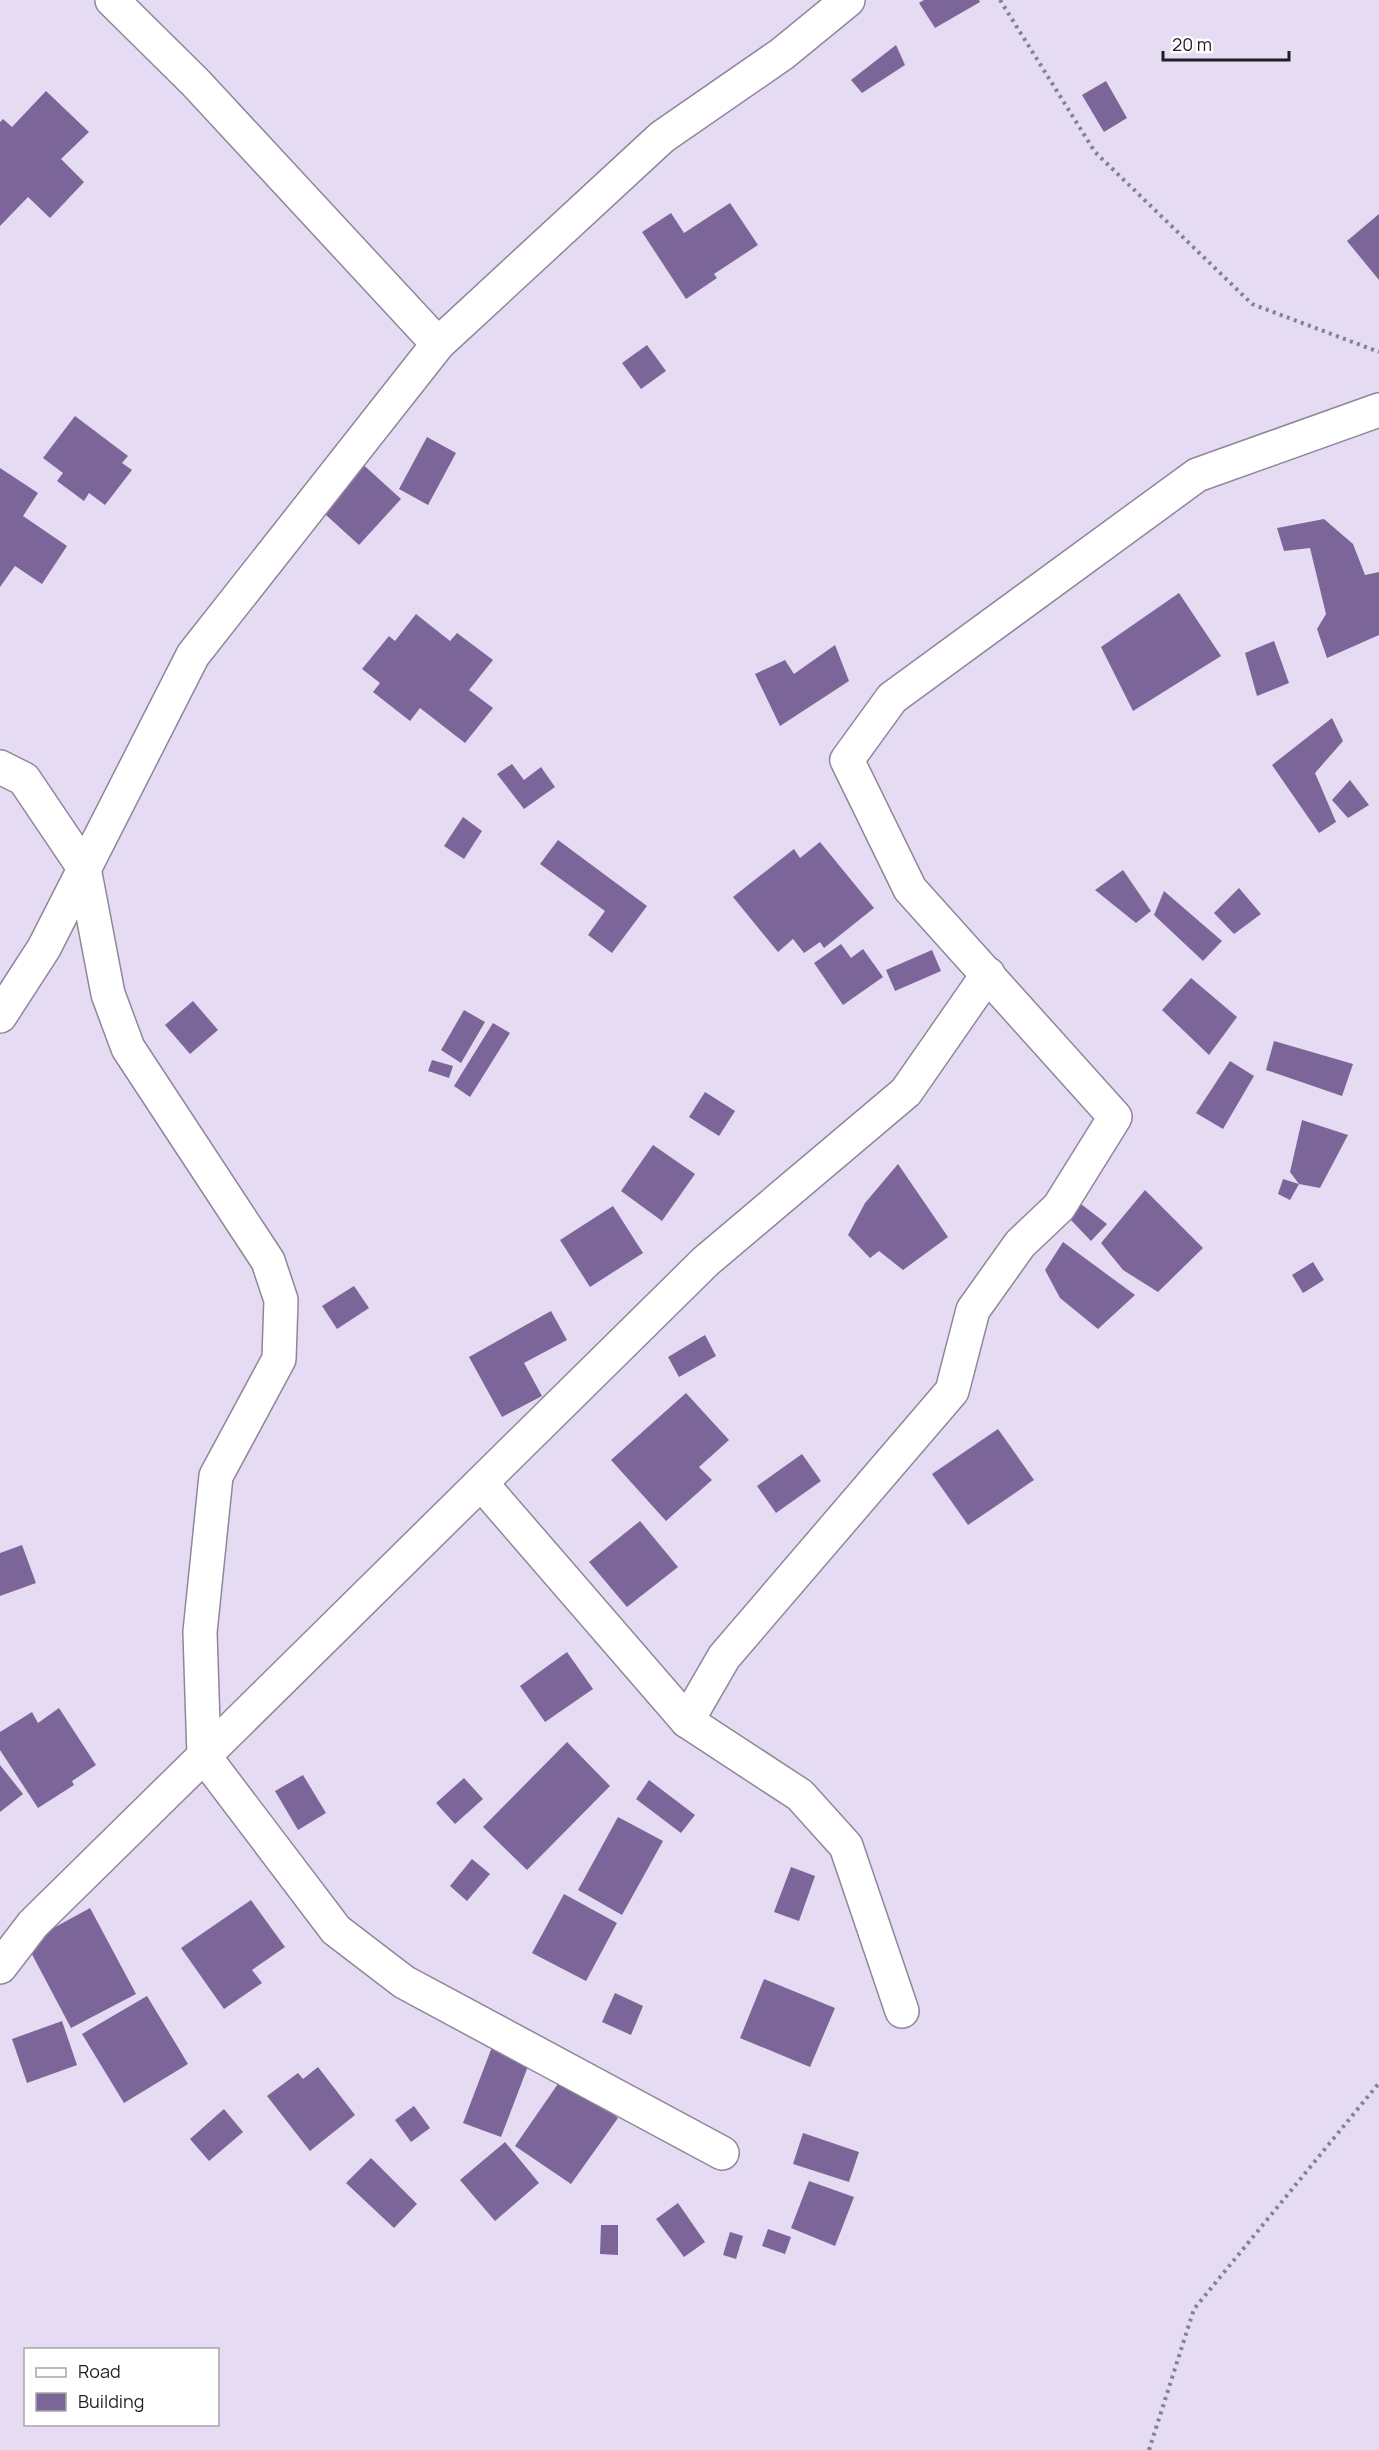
<svg xmlns="http://www.w3.org/2000/svg" width="1379" height="2450" font-family="Manrope,sans-serif">
	<style>
		.building { fill: #7c6598 }
		.lines { fill: none; stroke-linecap: round; stroke-linejoin: round }
		.minor-casing { stroke: #8f869b; stroke-width: 36 }
		.path { stroke: #868090; stroke-width: 4; stroke-dasharray: 3 4.5; stroke-linecap: butt }
		.minor { stroke: #fff; stroke-width: 33 }
	</style>
	<rect width="100%" height="100%" fill="#e5dcf3"/>
	<!-- building -->
	<g class="building">
		<polygon points="924,0 979,0 980,2 935,28 919,3"/>
		<polygon points="896,45 905,65 862,93 851,80"/>
		<polygon points="1106,81 1127,118 1104,132 1082,95"/>
		<polygon points="46,91 89,132 61,159 84,182 50,218 28,197 0,226 0,122 3,119 12,127"/>
		<polygon points="730,203 758,245 714,274 717,278 686,299 642,232 671,213 684,233"/>
		<polygon points="1379,214 1379,280 1347,241"/>
		<polygon points="647,345 666,371 641,389 622,363"/>
		<polygon points="75,416 128,456 122,463 132,470 105,505 89,493 84,501 57,481 63,473 43,458"/>
		<polygon points="427,437 456,453 428,505 399,489"/>
		<polygon points="358,460 401,499 359,545 315,505"/>
		<polygon points="0,468 38,493 23,516 67,546 42,584 15,566 0,587"/>
		<polygon points="1324,519 1353,544 1365,575 1379,572 1379,635 1327,658 1317,629 1326,614 1310,548 1284,551 1277,528"/>
		<polygon points="1179,593 1221,656 1133,711 1101,647"/>
		<polygon points="416,614 450,641 457,633 493,660 469,690 493,708 465,743 420,708 410,721 373,692 380,683 362,669 389,636 395,641"/>
		<polygon points="1274,641 1289,683 1257,696 1245,653"/>
		<polygon points="835,645 849,681 780,726 755,674 785,660 794,674"/>
		<polygon points="1332,718 1343,741 1315,773 1336,822 1319,833 1272,765"/>
		<polygon points="512,764 524,780 541,767 555,787 524,809 497,774"/>
		<polygon points="1350,780 1369,805 1348,818 1332,800"/>
		<polygon points="463,817 482,831 464,859 444,846"/>
		<polygon points="558,840 647,906 612,953 588,935 605,911 540,864"/>
		<polygon points="820,842 874,908 824,948 820,942 804,953 793,939 778,952 733,897 794,849 800,858"/>
		<polygon points="1123,870 1151,911 1136,923 1095,890"/>
		<polygon points="1239,888 1261,914 1234,934 1214,913"/>
		<polygon points="1164,891 1222,941 1203,961 1154,915"/>
		<polygon points="841,944 851,958 863,949 883,977 843,1005 814,963"/>
		<polygon points="932,950 941,971 895,991 886,970"/>
		<polygon points="1191,978 1237,1017 1209,1055 1162,1010"/>
		<polygon points="193,1001 218,1030 190,1054 165,1025"/>
		<polygon points="464,1010 485,1022 461,1063 441,1050"/>
		<polygon points="493,1023 510,1033 470,1097 454,1086"/>
		<polygon points="1274,1041 1353,1064 1342,1096 1266,1070"/>
		<polygon points="432,1060 453,1066 449,1078 428,1071"/>
		<polygon points="1230,1061 1254,1076 1223,1129 1196,1113"/>
		<polygon points="705,1092 735,1111 719,1136 689,1117"/>
		<polygon points="1302,1120 1348,1135 1320,1188 1299,1184 1290,1172"/>
		<polygon points="653,1145 695,1174 662,1221 621,1191"/>
		<polygon points="898,1164 948,1237 903,1270 879,1251 870,1258 848,1235 865,1203"/>
		<polygon points="1283,1179 1299,1184 1290,1200 1278,1194"/>
		<polygon points="1145,1190 1203,1248 1158,1292 1123,1270 1101,1243"/>
		<polygon points="1077,1201 1107,1224 1091,1241 1069,1218"/>
		<polygon points="613,1206 643,1253 590,1287 560,1240"/>
		<polygon points="1063,1242 1135,1295 1098,1329 1060,1298 1045,1270"/>
		<polygon points="1313,1262 1324,1280 1303,1293 1292,1275"/>
		<polygon points="354,1286 369,1308 337,1329 322,1306"/>
		<polygon points="551,1311 567,1340 524,1363 542,1396 502,1417 469,1357"/>
		<polygon points="705,1335 716,1356 679,1377 668,1357"/>
		<polygon points="686,1393 729,1440 699,1467 712,1480 666,1521 611,1460"/>
		<polygon points="998,1429 1034,1480 968,1525 932,1474"/>
		<polygon points="802,1454 821,1481 776,1513 757,1486"/>
		<polygon points="640,1521 678,1567 627,1607 589,1562"/>
		<polygon points="22,1545 36,1583 0,1596 0,1553"/>
		<polygon points="567,1652 593,1689 545,1722 520,1686"/>
		<polygon points="59,1708 96,1765 72,1781 74,1785 38,1808 0,1750 0,1732 32,1712 38,1723"/>
		<polygon points="567,1742 610,1786 527,1870 483,1827"/>
		<polygon points="0,1765 23,1794 0,1812"/>
		<polygon points="303,1775 326,1813 298,1830 275,1791"/>
		<polygon points="464,1778 483,1799 455,1824 436,1803"/>
		<polygon points="649,1780 695,1815 681,1833 636,1799"/>
		<polygon points="618,1817 663,1841 622,1915 578,1890"/>
		<polygon points="472,1859 490,1874 467,1901 450,1886"/>
		<polygon points="791,1867 815,1876 799,1921 774,1912"/>
		<polygon points="564,1894 617,1923 586,1981 532,1953"/>
		<polygon points="251,1900 285,1947 252,1970 262,1983 224,2009 181,1948"/>
		<polygon points="90,1908 136,1994 71,2028 26,1943"/>
		<polygon points="764,1979 835,2008 810,2067 740,2038"/>
		<polygon points="615,1993 643,2006 631,2035 602,2022"/>
		<polygon points="147,1996 188,2064 124,2103 82,2034"/>
		<polygon points="62,2021 77,2065 27,2083 12,2039"/>
		<polygon points="492,2047 530,2061 501,2137 463,2123"/>
		<polygon points="318,2067 355,2115 310,2151 267,2096 298,2073 303,2079"/>
		<polygon points="562,2078 618,2118 571,2184 515,2146"/>
		<polygon points="414,2106 430,2128 411,2142 395,2120"/>
		<polygon points="224,2109 243,2132 209,2161 190,2139"/>
		<polygon points="803,2133 859,2152 849,2182 793,2164"/>
		<polygon points="505,2142 539,2183 495,2221 460,2180"/>
		<polygon points="371,2158 417,2204 394,2228 346,2183"/>
		<polygon points="809,2181 854,2197 835,2246 791,2228"/>
		<polygon points="678,2203 705,2242 684,2257 656,2219"/>
		<polygon points="601,2225 618,2225 618,2255 600,2254"/>
		<polygon points="768,2229 791,2237 785,2254 762,2246"/>
		<polygon points="730,2232 743,2236 736,2259 723,2255"/>
	</g>
	<g class="lines">
		<!-- minor casing -->
		<g class="minor-casing">
			<g id="minor">
				<polyline points="112,0 196,83 438,344"/>
				<polyline points="0,767 24,779 84,868 108,994 128,1048 268,1261 281,1300 279,1359 216,1476 200,1632 204,1756 33,1924 0,1967"/>
				<polyline points="0,1016 44,948 193,655 438,344 662,137 782,54 848,0"/>
				<polyline points="481,1483 687,1721 800,1795 846,1846 902,2011"/>
				<polyline points="687,1721 724,1657 952,1391 973,1310 1020,1244 1059,1207 1115,1117 910,889 847,760 892,698 1197,475 1379,410"/>
				<polyline points="722,2153 404,1982 336,1930 204,1756 706,1261 906,1092 988,974"/>
			</g>
		</g>
		<!-- path -->
		<g class="path">
			<polyline points="1000,0 1095,152 1252,304 1379,352"/>
			<polyline points="1149,2450 1194,2309 1379,2083"/>
		</g>
		<!-- minor -->
		<use href="#minor" class="minor"/>
	</g>
	<!-- legend -->
	<rect x="24" y="2348" width="195" height="78" fill="#ffffff" stroke="#a6a5a8" stroke-width="1.5"/>
	<rect x="36" y="2368" width="30" height="9" fill="#ffffff" stroke="#a6a5a8" stroke-width="1.5"/>
	<text x="78" y="2378" font-size="18" fill="#211d26">Road</text>
	<rect x="36" y="2393" width="30" height="18" fill="#7c6598" stroke="#a6a5a8" stroke-width="1.5"/>
	<text x="78" y="2408" font-size="18" fill="#211d26">Building</text>
	<!-- scale -->
	<path d="M1163 51v9h126v-9" fill="none" stroke="#211d26" stroke-width="3"/>
	<text x="1172" y="51" font-size="18" fill="#211d26" stroke="#ffffff" stroke-width="4.5" paint-order="stroke">20 m</text>
</svg>
